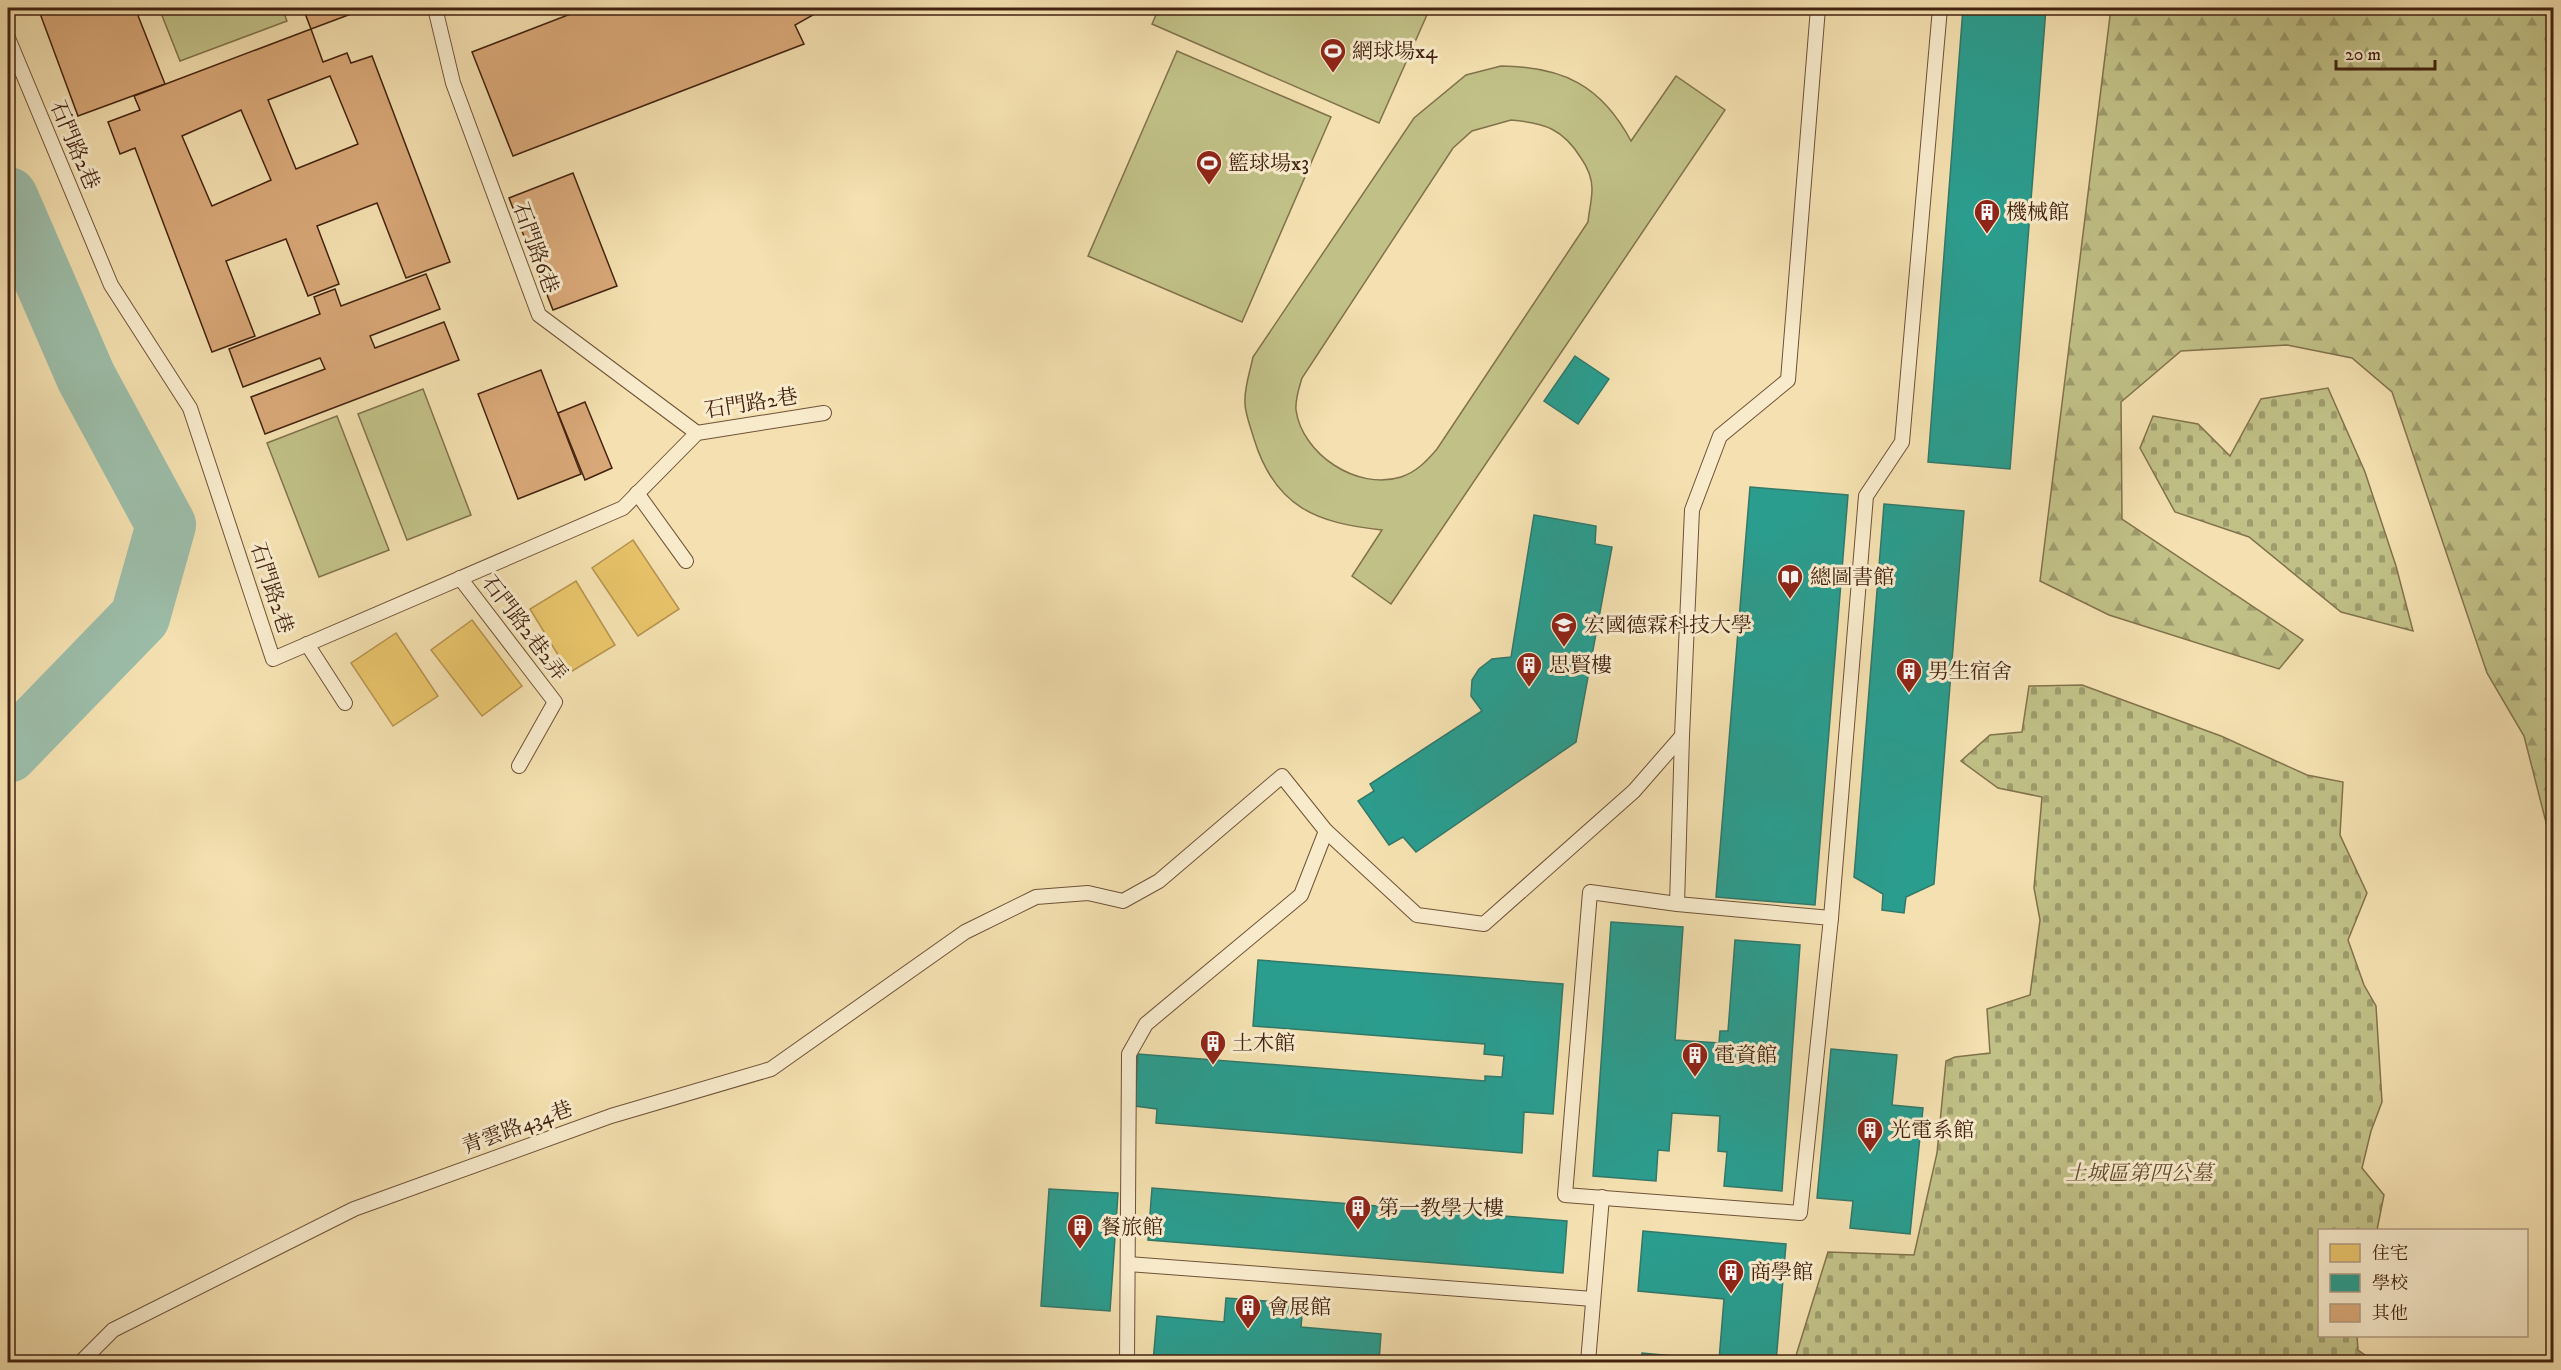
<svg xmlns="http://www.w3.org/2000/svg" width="2561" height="1370" font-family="'IM FELL DW Pica','Noto Serif TC',serif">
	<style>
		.green { fill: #c1c187; stroke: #82724c; stroke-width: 1.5; fill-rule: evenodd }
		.forest { fill: url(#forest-firs); stroke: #82724c; stroke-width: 1.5 }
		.cemetery { fill: url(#cemetery-stones); stroke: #82724c; stroke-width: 1.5 }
		.homes { fill: #e9c46a; stroke: #b7934f; stroke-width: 1.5 }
		.schools { fill: #2a9d8f; stroke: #327869; stroke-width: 1.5 }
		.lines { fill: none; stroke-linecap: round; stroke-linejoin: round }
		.river { stroke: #9cbda9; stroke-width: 60 }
		.building { fill: #d9a878; stroke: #432210; stroke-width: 1.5; fill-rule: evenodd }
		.service-casing { stroke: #6f5238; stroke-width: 16 }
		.service { stroke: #f8ebcc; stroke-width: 14 }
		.labels { text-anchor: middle; stroke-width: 6; stroke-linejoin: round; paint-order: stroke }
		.poi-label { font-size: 21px; fill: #432210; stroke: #f8ebcc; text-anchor: start }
		.street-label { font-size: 21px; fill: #432210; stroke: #f8ebcc }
		.park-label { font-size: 21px; font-style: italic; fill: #624a2e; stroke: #f8ebcc }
	</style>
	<defs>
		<pattern id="forest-firs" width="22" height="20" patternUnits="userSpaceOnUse" patternTransform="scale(1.5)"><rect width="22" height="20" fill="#c1c187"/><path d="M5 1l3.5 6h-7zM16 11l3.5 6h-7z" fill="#9e9c6d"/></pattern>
		<pattern id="cemetery-stones" width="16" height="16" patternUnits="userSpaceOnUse" patternTransform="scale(1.5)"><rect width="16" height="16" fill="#c1c187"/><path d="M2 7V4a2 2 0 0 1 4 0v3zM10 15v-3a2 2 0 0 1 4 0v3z" fill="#9e9c6d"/></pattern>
	</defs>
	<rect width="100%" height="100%" fill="#f4e0b0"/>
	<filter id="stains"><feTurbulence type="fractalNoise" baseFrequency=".00333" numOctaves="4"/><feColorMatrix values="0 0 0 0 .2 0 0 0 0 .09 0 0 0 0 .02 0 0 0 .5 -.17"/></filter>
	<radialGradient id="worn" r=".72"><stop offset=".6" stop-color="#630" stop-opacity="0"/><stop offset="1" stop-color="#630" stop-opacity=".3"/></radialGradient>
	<!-- green -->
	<g class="green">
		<polygon points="159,8 282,8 287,21 180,61"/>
		<polygon points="1159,8 1430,8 1379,123 1152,24"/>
		<polygon points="1177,51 1331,117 1242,322 1088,256"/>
		<path d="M1501,66c62,1 100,19 130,75l45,-65 49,34 -334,494 -39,-28 30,-46c-66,-7 -107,-23 -128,-91 -3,-11 -9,-25 -9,-36 -1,-15 5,-31 8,-46l161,-239 52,-43zM1511,120c34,3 52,9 70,38 7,10 11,19 11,31 0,11 -3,22 -4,33l-151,227c-11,13 -21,23 -36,28 -44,14 -99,-23 -105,-67 -1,-11 3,-22 6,-32l151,-230 19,-17z"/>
		<polygon points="423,389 471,515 407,540 358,414"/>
		<polygon points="337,416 389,550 319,577 267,443"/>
	</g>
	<!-- forest -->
	<polygon class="forest" points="2111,8 2553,8 2553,842 2551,842 2524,736 2487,673 2392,392 2352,358 2287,345 2181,351 2121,402 2122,519 2303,640 2279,669 2109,615 2040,581"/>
	<!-- cemetery -->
	<g class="cemetery">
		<polygon points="2328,388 2365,472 2396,566 2413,631 2341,612 2249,537 2175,512 2140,448 2153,416 2198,424 2230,456 2261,399"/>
		<polygon points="2082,685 2221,736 2307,775 2343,782 2340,835 2367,893 2348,940 2364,985 2376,1006 2382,1102 2371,1131 2362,1168 2384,1195 2377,1230 2320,1230 2320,1336 2357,1336 2358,1350 2375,1362 1794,1362 1828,1252 1914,1255 1937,1153 1946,1061 1955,1057 1990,1053 1987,1009 2030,995 2040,920 2034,888 2042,797 1998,788 1961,761 1990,735 2022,732 2029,686"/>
	</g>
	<!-- homes -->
	<g class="homes">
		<polygon points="633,540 679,609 638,636 592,568"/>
		<polygon points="576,581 615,645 569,673 530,609"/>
		<polygon points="472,620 522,686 482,716 431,650"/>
		<polygon points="396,633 438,696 393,726 351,663"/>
	</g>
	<!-- schools -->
	<g class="schools">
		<polygon points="1963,8 2046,8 2010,469 1928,462"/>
		<polygon points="1575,356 1609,379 1578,424 1544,401"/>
		<polygon points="1750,487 1848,495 1815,905 1716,897"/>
		<polygon points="1884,504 1964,511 1934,884 1906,897 1904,913 1882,910 1883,894 1854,877"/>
		<polygon points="1534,515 1596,526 1595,544 1612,547 1576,742 1416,852 1403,837 1389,845 1358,801 1374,791 1370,784 1482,711 1471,696 1472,680 1479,669 1492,659 1511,657"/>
		<polygon points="1611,922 1683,927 1675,1040 1719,1043 1720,1031 1728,1031 1735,940 1800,945 1782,1191 1724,1186 1727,1152 1718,1151 1720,1116 1672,1113 1669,1151 1658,1150 1656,1181 1593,1176"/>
		<polygon points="1258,960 1563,984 1553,1114 1524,1112 1522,1153 1156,1123 1157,1109 1135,1106 1138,1054 1485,1081 1485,1076 1502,1077 1504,1056 1484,1054 1485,1044 1253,1026"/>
		<polygon points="1831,1049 1897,1055 1892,1105 1923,1108 1910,1234 1850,1228 1853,1201 1817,1198"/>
		<polygon points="1152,1188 1567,1221 1563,1273 1148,1240"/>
		<polygon points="1049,1189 1118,1193 1110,1311 1041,1306"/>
		<polygon points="1643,1231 1786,1244 1776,1362 1641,1362 1642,1353 1719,1360 1724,1299 1638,1291"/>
		<polygon points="1226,1298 1303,1304 1301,1327 1381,1334 1379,1362 1153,1362 1157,1316 1224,1322"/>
	</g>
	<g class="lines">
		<!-- river -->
		<polyline class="river" points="8,197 86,377 166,525 140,617 8,753"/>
	</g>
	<!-- building -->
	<g class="building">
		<polygon points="38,8 135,8 165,84 78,116"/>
		<polygon points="303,8 367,8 311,29"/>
		<polygon points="586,8 810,8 813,15 795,25 804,44 513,156 472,52"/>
		<path d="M311,29l12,33 24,-9 4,10 21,-7 78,206 -44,16 -29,-75 -60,23 22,58 -31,12 -22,-57 -60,22 29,75 -43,16 -77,-204 -15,6 -12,-32 32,-12 -6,-14zM330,76l28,68 -62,25 -28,-69zM241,110l30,70 -59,26 -30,-70z"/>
		<polygon points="573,173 617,286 553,310 509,198"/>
		<polygon points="426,274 440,309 370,336 375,348 444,322 459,360 265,434 251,397 325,369 320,358 243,387 229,349 320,314 314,297 335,289 341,306"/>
		<polygon points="541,370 581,474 518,499 478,394"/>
		<polygon points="585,402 612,468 585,480 558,413"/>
	</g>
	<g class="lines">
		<!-- service casing -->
		<g class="service-casing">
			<g id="service">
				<polyline points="435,8 453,83 539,315 697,433"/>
				<polyline points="8,38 111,285 190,408 273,659 623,508 697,433 824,413"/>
				<polyline points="637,493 686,561"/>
				<polyline points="460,578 555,702 519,766"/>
				<polyline points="307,644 345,703"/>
				<polyline points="1677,904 1831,918 1800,1213 1565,1195 1590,892 1677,904 1682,736"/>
				<polyline points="1831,918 1866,496 1902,442 1940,8"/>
				<polyline points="1128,1264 1593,1299"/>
				<polyline points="81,1362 113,1330 354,1209 611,1116 771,1069 965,932 1036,897 1088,893 1123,901 1159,881 1282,776 1326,831 1417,915 1484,924 1634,791 1682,736 1692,510 1720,436 1788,380 1818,8"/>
				<polyline points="1127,1362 1129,1054 1146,1024 1301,895 1326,831"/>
				<polyline points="1588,1362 1602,1197"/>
			</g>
		</g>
		<!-- service -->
		<use href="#service" class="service"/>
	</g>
	<!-- icons -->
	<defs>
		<g id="stadium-pin" transform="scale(1.35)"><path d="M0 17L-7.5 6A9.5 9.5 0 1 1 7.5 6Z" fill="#8f2418" stroke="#f8ebcc"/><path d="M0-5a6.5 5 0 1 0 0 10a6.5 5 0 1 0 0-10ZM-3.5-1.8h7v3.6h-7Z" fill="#fff"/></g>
		<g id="building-pin" transform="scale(1.35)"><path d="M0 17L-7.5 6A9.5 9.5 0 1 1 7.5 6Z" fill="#8f2418" stroke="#f8ebcc"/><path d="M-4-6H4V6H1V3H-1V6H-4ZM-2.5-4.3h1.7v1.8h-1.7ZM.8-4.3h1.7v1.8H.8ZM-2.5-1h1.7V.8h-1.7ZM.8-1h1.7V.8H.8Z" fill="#fff"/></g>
		<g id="library-pin" transform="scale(1.35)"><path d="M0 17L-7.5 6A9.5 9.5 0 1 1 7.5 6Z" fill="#8f2418" stroke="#f8ebcc"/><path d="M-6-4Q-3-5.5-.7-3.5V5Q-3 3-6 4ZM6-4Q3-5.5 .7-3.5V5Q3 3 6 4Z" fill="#fff"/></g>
		<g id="university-pin" transform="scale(1.35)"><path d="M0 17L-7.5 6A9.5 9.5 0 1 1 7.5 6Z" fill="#8f2418" stroke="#f8ebcc"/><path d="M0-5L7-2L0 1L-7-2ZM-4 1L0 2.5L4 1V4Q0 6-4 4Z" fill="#fff"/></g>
	</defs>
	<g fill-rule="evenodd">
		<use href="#stadium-pin" x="1333" y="51"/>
		<use href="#stadium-pin" x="1209" y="163"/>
		<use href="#building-pin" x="1987" y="212"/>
		<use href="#library-pin" x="1790" y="577"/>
		<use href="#university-pin" x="1564" y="625"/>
		<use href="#building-pin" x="1529" y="665"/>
		<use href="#building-pin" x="1909" y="671"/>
		<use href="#building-pin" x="1213" y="1043"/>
		<use href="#building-pin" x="1695" y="1055"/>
		<use href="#building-pin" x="1870" y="1130"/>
		<use href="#building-pin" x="1358" y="1208"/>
		<use href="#building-pin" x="1080" y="1227"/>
		<use href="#building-pin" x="1731" y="1272"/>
		<use href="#building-pin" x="1248" y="1307"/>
	</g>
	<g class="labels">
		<!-- poi labels -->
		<g class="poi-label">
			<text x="1352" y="58">網球場x4</text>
			<text x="1228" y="170">籃球場x3</text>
			<text x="2006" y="219">機械館</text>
			<text x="1810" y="584">總圖書館</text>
			<text x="1584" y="632">宏國德霖科技大學</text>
			<text x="1549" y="672">思賢樓</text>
			<text x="1928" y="678">男生宿舍</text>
			<text x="1232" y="1050">土木館</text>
			<text x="1714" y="1062">電資館</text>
			<text x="1890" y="1137">光電系館</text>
			<text x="1378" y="1215">第一教學大樓</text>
			<text x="1100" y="1234">餐旅館</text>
			<text x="1750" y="1279">商學館</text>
			<text x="1268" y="1314">會展館</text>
		</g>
		<!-- street labels -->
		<g class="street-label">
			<text transform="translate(75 145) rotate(67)" y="7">石門路2巷</text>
			<text transform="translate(536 248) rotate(70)" y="7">石門路6巷</text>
			<text transform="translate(751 403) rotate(-9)" y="7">石門路2巷</text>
			<text transform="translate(272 588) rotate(72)" y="7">石門路2巷</text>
			<text transform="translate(525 628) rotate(53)" y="7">石門路2巷2弄</text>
			<text transform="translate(517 1127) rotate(-20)" y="7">青雲路434巷</text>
		</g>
		<!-- park labels -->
		<g class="park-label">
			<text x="2139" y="1180">土城區第四公墓</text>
		</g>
	</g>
	<!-- margin -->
	<rect width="2561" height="1370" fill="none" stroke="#f4e0b0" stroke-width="30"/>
	<rect x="9" y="9" width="2543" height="1352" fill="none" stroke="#432210" stroke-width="3"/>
	<rect x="15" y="15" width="2531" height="1340" fill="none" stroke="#432210" stroke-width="1.5"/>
	<!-- legend -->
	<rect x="2318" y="1229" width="210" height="108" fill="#f8ebcc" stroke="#b09b81" stroke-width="1.5"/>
	<rect x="2330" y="1244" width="30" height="18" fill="#e9c46a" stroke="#b09b81" stroke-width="1.5"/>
	<text x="2372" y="1259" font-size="18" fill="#432210">住宅</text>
	<rect x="2330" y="1274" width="30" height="18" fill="#2a9d8f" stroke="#b09b81" stroke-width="1.5"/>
	<text x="2372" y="1289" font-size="18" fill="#432210">學校</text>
	<rect x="2330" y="1304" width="30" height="18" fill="#d9a878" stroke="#b09b81" stroke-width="1.5"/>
	<text x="2372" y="1319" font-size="18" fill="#432210">其他</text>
	<!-- scale -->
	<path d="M2336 60v9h99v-9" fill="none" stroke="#432210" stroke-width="3"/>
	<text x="2345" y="60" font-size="18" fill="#432210" stroke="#f8ebcc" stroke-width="4.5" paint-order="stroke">20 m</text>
	<rect width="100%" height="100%" filter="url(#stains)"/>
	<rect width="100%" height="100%" fill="url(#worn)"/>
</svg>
